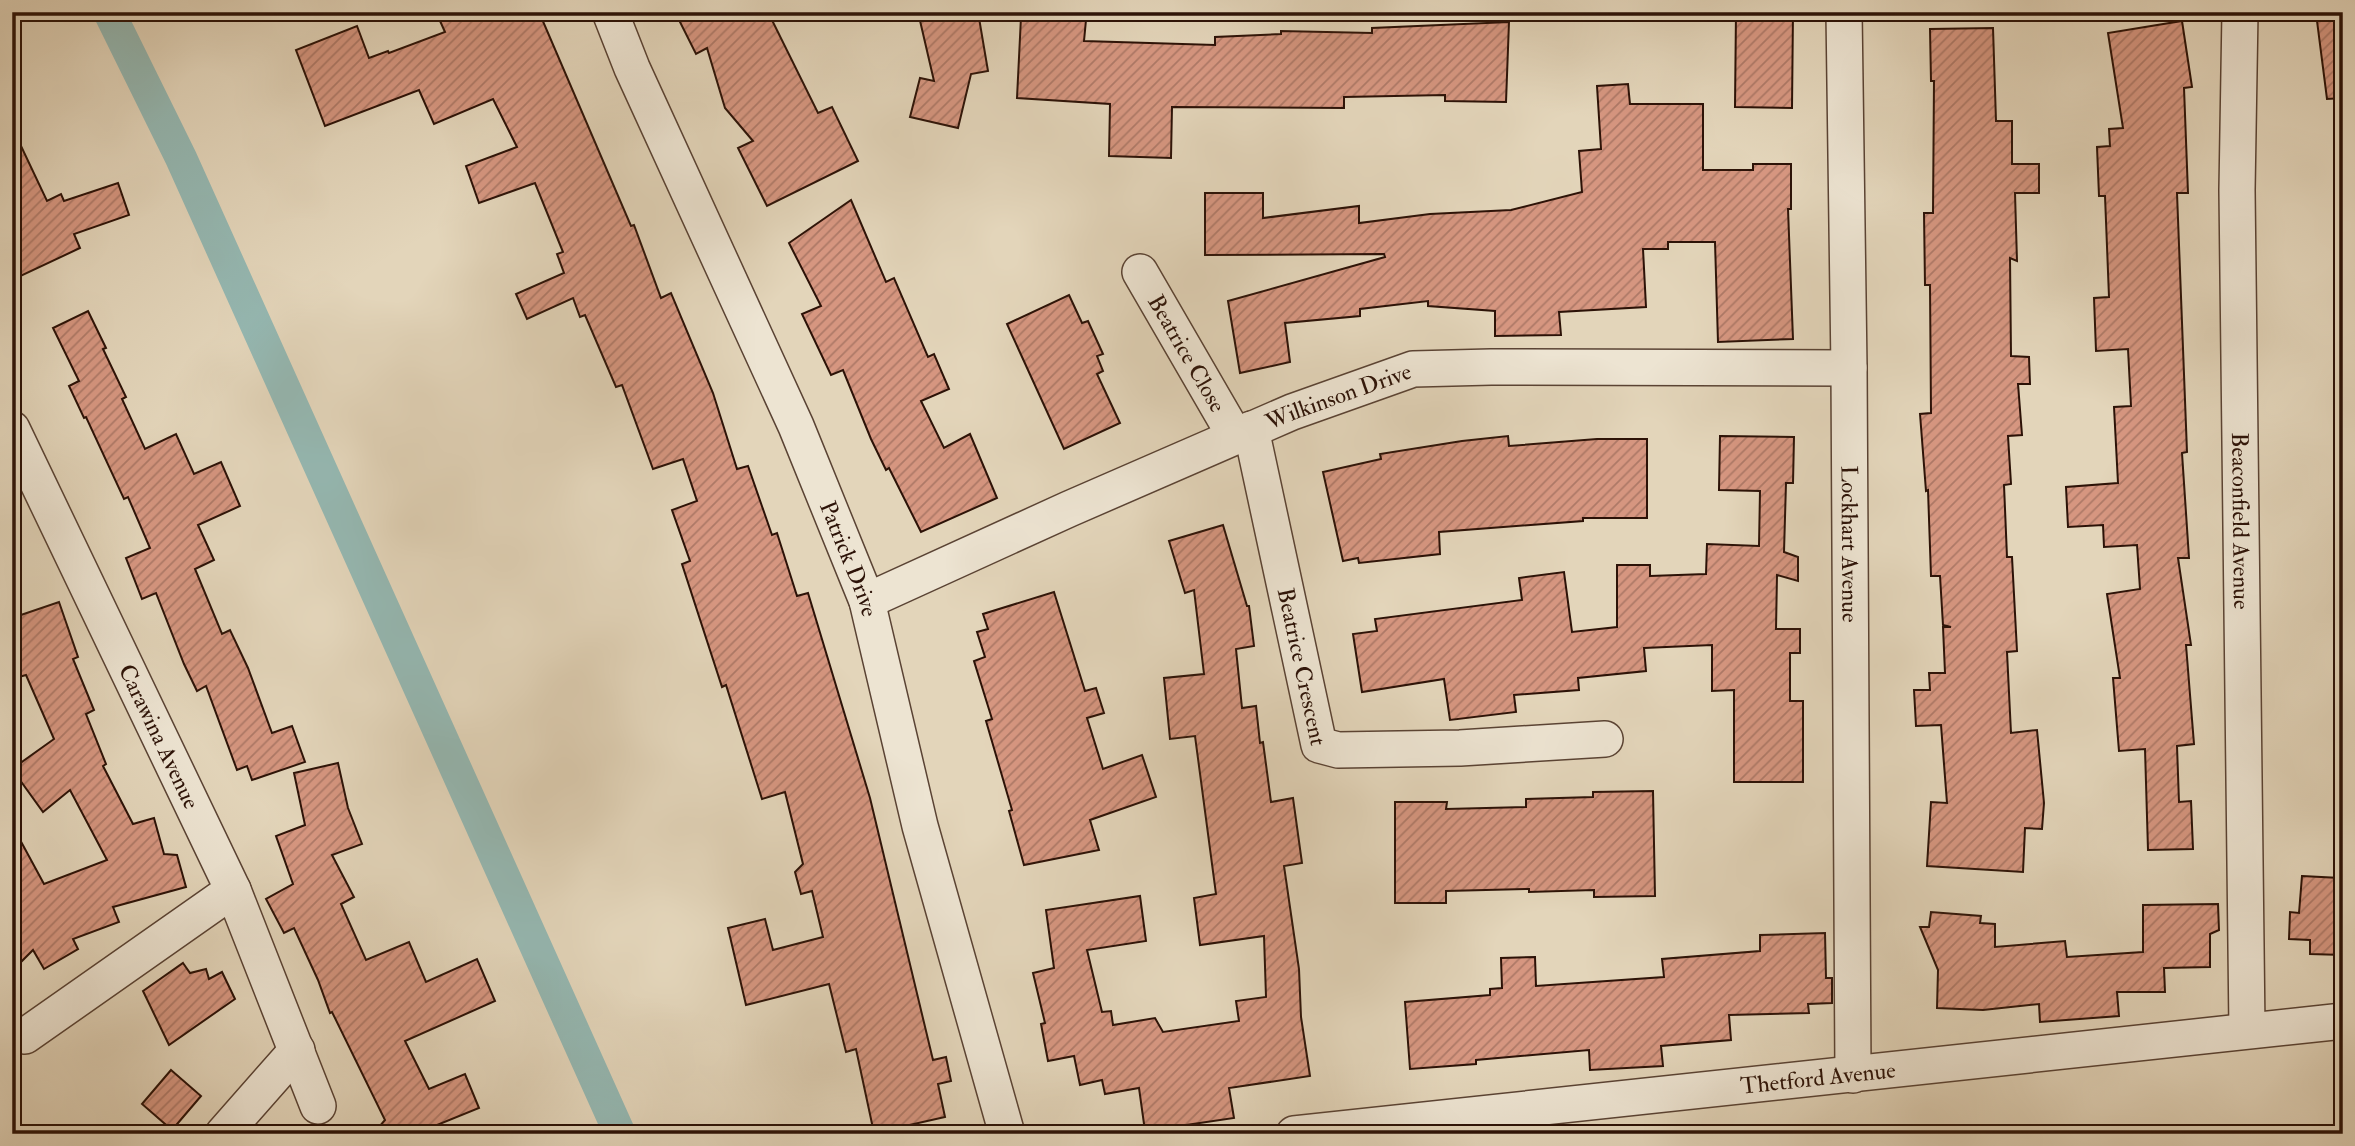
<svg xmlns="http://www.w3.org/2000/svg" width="2355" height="1146" font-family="'IM FELL Double Pica',serif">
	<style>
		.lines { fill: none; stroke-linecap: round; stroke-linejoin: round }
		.canal { stroke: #95b8b2; stroke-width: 32 }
		.building { fill: url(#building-hatch); stroke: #2c1207; stroke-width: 2 }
		.minor-casing { stroke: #5a4334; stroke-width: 38 }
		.minor { stroke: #ede4d2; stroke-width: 35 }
		.labels { text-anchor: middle; stroke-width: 5; stroke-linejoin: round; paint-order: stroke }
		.street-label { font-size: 23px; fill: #2c1207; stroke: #ede4d2 }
	</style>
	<defs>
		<pattern id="building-hatch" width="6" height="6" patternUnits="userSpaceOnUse" patternTransform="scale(1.75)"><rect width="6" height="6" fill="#d69680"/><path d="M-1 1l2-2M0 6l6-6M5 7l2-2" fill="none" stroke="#ae7967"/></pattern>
	</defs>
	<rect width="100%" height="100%" fill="#e3d5ba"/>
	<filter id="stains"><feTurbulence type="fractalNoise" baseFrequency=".00286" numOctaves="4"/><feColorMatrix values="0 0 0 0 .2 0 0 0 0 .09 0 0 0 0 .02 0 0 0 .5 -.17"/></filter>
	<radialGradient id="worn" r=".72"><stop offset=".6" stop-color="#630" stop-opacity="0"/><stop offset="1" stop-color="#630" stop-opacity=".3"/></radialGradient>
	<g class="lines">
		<!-- canal -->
		<polyline class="canal" points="109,12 181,158 620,1134"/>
	</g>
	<!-- building -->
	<g class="building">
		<polygon points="436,12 539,12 631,226 634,225 661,298 671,293 713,393 737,469 748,466 772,535 777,533 797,596 808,593 870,798 933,1060 946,1057 951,1081 938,1084 945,1117 874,1133 856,1049 846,1052 829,984 746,1005 728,928 765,919 773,950 823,937 812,891 801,894 795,872 803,864 785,792 762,799 726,685 722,687 682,564 690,561 672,510 697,501 683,459 653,469 622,385 616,387 585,315 580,317 573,298 527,319 516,294 564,273 557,254 563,252 535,183 479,203 466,166 517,147 493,99 434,124 419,90 325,126 296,50 357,26 369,58 388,51 389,53 445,32"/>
		<polygon points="675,12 768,12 818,113 832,107 858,161 767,206 738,148 753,141 725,108 707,48 696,54"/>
		<polygon points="918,12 978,12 988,71 971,74 958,128 910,117 920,78 934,81"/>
		<polygon points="1736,12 1793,12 1792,108 1735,107"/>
		<polygon points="1021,17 1086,20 1084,41 1215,45 1215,37 1281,34 1281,31 1372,33 1372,28 1509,22 1506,102 1445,101 1445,95 1344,97 1344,108 1172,107 1171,158 1109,156 1110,104 1017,98"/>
		<polygon points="2343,18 2343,98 2327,99 2317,21"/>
		<polygon points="2182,21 2192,87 2184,88 2188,193 2177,193 2187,452 2182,453 2189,558 2178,558 2191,645 2186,645 2194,744 2177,746 2179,802 2191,801 2193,849 2148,850 2145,749 2119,751 2113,678 2120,678 2107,594 2140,589 2137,545 2104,547 2103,525 2068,527 2066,487 2118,483 2114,407 2131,406 2128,349 2096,351 2094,298 2109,297 2105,196 2099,196 2097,147 2110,146 2109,129 2123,128 2108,33"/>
		<polygon points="1993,28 1996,121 2012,121 2012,164 2039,164 2039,193 2015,193 2017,261 2010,258 2011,356 2029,357 2030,384 2018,384 2022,435 2008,436 2011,484 2004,485 2007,557 2012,557 2017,651 2007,652 2011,733 2037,730 2044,803 2042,829 2025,828 2023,872 1927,866 1931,802 1947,803 1941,725 1916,726 1914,690 1930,690 1929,673 1945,673 1943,627 1951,627 1943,625 1940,576 1931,576 1928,490 1926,491 1920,414 1931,413 1930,285 1925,285 1924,213 1933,213 1934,81 1931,81 1930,29"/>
		<polygon points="1628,84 1630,104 1703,104 1703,170 1753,170 1753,164 1791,164 1791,209 1788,209 1793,339 1718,342 1715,242 1668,242 1668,249 1643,249 1646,307 1559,312 1561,335 1495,336 1495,311 1428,306 1428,301 1360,309 1360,316 1285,323 1290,362 1240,373 1228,301 1385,257 1384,254 1205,255 1205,193 1263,193 1263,218 1359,206 1359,223 1430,214 1511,210 1582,192 1579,151 1601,149 1597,86"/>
		<polygon points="12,127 47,201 61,194 64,201 118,183 129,215 74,234 80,248 12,280"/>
		<polygon points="851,200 886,282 894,278 928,357 934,354 949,389 921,401 944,448 970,434 997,498 921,532 889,468 886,470 871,439 843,370 831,375 802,314 821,306 789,243"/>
		<polygon points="1069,295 1082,323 1088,321 1103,354 1097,356 1103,371 1097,374 1120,423 1064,449 1007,324"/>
		<polygon points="88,311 106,348 103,349 126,397 122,399 145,449 176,434 194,474 221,462 240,506 198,525 214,560 195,569 222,634 230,630 248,668 272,733 292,726 305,762 252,780 247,766 237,770 206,686 197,691 184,664 156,593 142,599 126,558 150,548 128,497 124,499 86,417 84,418 69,386 79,381 53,328"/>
		<polygon points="1508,436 1509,446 1597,439 1647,439 1647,518 1583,518 1583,521 1439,532 1440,554 1359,563 1358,558 1343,561 1323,472 1381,459 1380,454 1462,441"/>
		<polygon points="1720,436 1794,437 1793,483 1786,483 1784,552 1798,557 1798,581 1777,575 1776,629 1800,629 1800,653 1790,653 1790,701 1803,701 1803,782 1734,782 1734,690 1712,691 1712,645 1644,648 1646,671 1578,678 1579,690 1514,695 1516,712 1450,720 1444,679 1362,692 1353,634 1377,631 1375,619 1522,600 1519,578 1564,572 1572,632 1617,627 1617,565 1650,565 1650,576 1706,574 1707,544 1759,546 1760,491 1719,490"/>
		<polygon points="1223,525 1247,606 1249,606 1254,646 1236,649 1242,708 1256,706 1260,743 1263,742 1271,802 1293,798 1302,863 1284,866 1299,969 1301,1017 1310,1076 1229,1088 1234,1118 1145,1131 1139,1088 1105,1094 1102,1080 1080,1085 1074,1056 1048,1061 1041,1024 1045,1023 1033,973 1054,968 1046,910 1140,896 1146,941 1087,950 1102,1012 1111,1011 1113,1025 1155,1018 1163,1032 1239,1021 1236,1001 1266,997 1264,936 1200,945 1194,898 1216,894 1195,736 1170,739 1164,678 1204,674 1194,590 1185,593 1169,541"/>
		<polygon points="1054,592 1085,691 1096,688 1104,713 1087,718 1103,769 1142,755 1156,797 1090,820 1099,850 1024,865 1009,811 1012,810 986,721 992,719 974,661 985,657 977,632 988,629 983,614"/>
		<polygon points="59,602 78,657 73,659 94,710 86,714 106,764 103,766 133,824 154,818 164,854 177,855 186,887 113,907 119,922 73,939 78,949 44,969 33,950 12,971 12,825 44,884 107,860 70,790 43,812 12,769 54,739 26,675 12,679 12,618"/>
		<polygon points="338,763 348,808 362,844 332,855 354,897 341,904 366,960 409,942 426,982 477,959 495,1001 405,1041 429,1089 465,1074 479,1108 415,1134 373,1134 385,1120 332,1012 330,1013 318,980 294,928 284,933 266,899 293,884 276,836 305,825 294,773"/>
		<polygon points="1653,791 1655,896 1594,897 1594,890 1529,892 1529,889 1446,891 1446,903 1395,903 1395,802 1447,802 1446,809 1526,807 1526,799 1593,797 1593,792"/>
		<polygon points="2302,876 2340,878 2339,895 2343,894 2343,955 2310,954 2310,940 2289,939 2290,912 2299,913"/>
		<polygon points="2218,904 2219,930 2210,934 2210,967 2164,968 2165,992 2117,992 2119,1016 2040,1022 2039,1004 1983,1010 1937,1008 1938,970 1920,927 1929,927 1931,912 1981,916 1980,923 1995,924 1995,947 2065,941 2067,957 2143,952 2143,905"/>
		<polygon points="1825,933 1826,978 1832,978 1832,1003 1808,1004 1809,1013 1729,1015 1731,1040 1661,1046 1663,1066 1590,1070 1589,1050 1476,1060 1476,1064 1410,1069 1405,1002 1490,995 1490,989 1502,988 1501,958 1535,957 1536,986 1664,977 1662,959 1760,951 1760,935"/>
		<polygon points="183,963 190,973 206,969 209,979 222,972 235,999 169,1045 143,991"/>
		<polygon points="171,1070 201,1096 172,1130 142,1104"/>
	</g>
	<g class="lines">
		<!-- minor casing -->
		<g class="minor-casing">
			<g id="minor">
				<path id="s1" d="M610,12l22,56 164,358 71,175 53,225 87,308"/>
				<path id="s2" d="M1844,12l5,356 4,707"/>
				<path id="s3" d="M2240,12l-3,178 10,840"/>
				<path id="s4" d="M1140,272l95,164"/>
				<path id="s5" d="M12,429l221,461 85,216"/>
				<path id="s6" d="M1251,429l68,316 19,5 122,-2 145,-9"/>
				<path id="s7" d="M867,601l202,-92 223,-97 121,-43 78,-2 358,1"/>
				<polyline points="25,1036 233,890"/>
				<polyline points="223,1134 297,1050"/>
				<path id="s8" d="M1294,1134l1049,-113"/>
			</g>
		</g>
		<!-- minor -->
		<use href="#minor" class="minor"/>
	</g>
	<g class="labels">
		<!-- street labels -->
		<g class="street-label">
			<text dy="8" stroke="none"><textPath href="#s4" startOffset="94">Beatrice Close</textPath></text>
			<text dy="8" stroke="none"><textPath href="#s7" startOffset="514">Wilkinson Drive</textPath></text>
			<text dy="8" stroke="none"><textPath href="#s3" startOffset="509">Beaconfield Avenue</textPath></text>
			<text dy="8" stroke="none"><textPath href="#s2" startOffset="532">Lockhart Avenue</textPath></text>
			<text dy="8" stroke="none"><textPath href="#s1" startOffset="597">Patrick Drive</textPath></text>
			<text dy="8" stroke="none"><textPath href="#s6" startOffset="243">Beatrice Crescent</textPath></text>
			<text dy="8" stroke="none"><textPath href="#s5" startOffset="341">Carawina Avenue</textPath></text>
			<text dy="8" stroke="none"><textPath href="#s8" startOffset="527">Thetford Avenue</textPath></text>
		</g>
	</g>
	<!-- margin -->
	<rect width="2355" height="1146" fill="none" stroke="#e3d5ba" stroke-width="42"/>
	<rect x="14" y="14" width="2327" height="1118" fill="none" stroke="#2c1207" stroke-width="3.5"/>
	<rect x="21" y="21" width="2313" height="1104" fill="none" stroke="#2c1207" stroke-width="2"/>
	<rect width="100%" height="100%" filter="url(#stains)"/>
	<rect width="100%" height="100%" fill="url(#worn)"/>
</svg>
